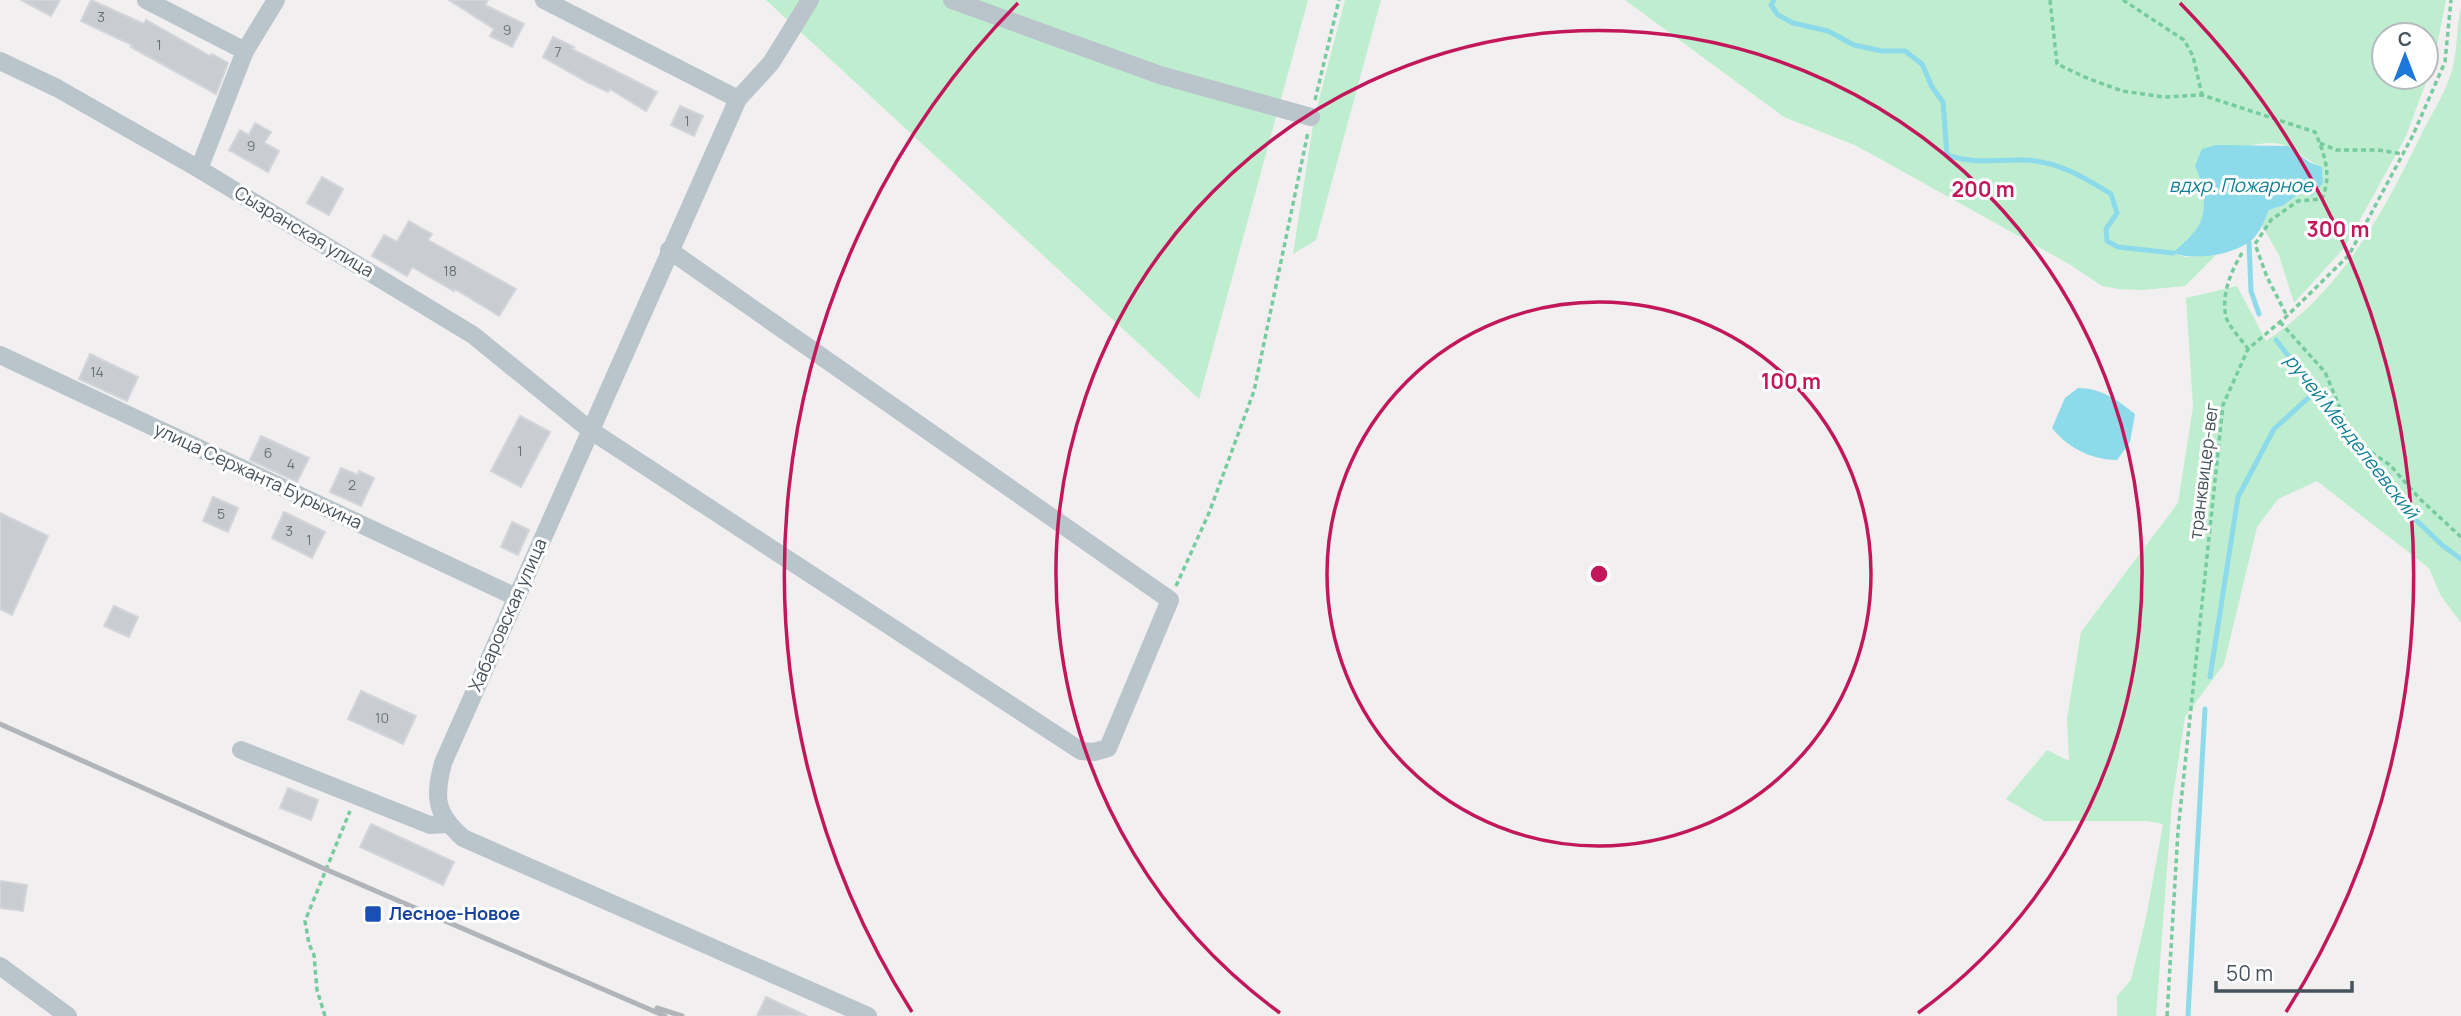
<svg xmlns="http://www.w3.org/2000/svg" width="2461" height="1016" font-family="Manrope,sans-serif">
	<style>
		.green { fill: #beeecf; fill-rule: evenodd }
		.water { fill: #8cdaea }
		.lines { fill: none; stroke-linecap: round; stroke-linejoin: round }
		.stream { stroke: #8cdaea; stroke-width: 5 }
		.building { fill: #c9ccd1; stroke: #d3d5da; stroke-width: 2 }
		.path { stroke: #77cb9e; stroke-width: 3.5; stroke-dasharray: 5 3.5; stroke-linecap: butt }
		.street { stroke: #bac4cb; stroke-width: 18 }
		.rail { stroke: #b1b4b9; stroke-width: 5 }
		.ring { fill: none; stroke: #c2185b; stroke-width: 3.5 }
		.transit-dot { fill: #1a4fb4; stroke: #fff; stroke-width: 2.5 }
		.labels { text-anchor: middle; stroke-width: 6; stroke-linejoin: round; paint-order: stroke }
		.number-label { font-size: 14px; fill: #687179 }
		.street-label { font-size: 18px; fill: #47535c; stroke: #fff }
		.transit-label { font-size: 18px; font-weight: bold; fill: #164399; stroke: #fff; text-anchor: start }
		.water-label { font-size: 19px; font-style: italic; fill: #108097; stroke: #fff }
		.centre { fill: #c2185b; stroke: #fff; stroke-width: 3.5 }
		.ring-label { font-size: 21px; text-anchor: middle; font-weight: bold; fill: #c2185b; stroke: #fff; stroke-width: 6; stroke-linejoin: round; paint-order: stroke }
	</style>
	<rect width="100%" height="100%" fill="#f1efef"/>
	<!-- green -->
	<g class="green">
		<polygon points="766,0 1308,0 1199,399"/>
		<polygon points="1345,0 1381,0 1316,240 1293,254 1314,119"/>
		<path d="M1625,0h821l-12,61 -28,75 -61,111 -51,56 -15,-48 -17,-29 7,-16 15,-5 17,-13 11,4 11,-13 -1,-16c-13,-5 -21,-14 -33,-20 -25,-13 -70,9 -94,19 8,18 14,44 2,62 -5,9 -16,17 -23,25l11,4 31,-2 -31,31 -42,4 -25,-1 -16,-3 -33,-22 -212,-118 -73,-29zM2384,35h42v42h-42z"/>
		<path d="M2461,7v616l-20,-27 -12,-28 -112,-87 -39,18 -21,28 -33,137 -39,53 -13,85 -16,214h-39v-20l14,-16 15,-62 17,-94 -15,-3h-104l-38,-22 41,-49 22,11 -2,-42 14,-87 97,-129 15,-96 -7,-109 51,-12 29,55c76,-50 117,-128 156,-208 10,-20 24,-41 30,-63 6,-20 4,-43 9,-63z"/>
	</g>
	<!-- water -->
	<g class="water">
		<path d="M2216,145l72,1 21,16 13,5 1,16 -11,13 -11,-4 -17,13 -15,5c-4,9 -8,21 -16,29 -18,16 -58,22 -80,14 8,-8 18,-16 24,-25 12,-18 6,-44 -2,-62l7,-17z"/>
		<path d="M2078,388c23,0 39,12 57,26l-5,28 -13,18c-25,0 -49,-12 -65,-32l13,-30z"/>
	</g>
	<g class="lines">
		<!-- stream -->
		<g class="stream">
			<path d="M1774,0l-3,5 7,10 15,8 35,8 26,14 28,6h23l17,13 10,23 11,15 4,53c30,10 47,4 77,5 33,1 60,17 87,34l6,19 -11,16 1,12 11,6 55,6"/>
			<polyline points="2249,242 2251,291 2259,314"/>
			<polyline points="2276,340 2416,520 2442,545 2461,559"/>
			<polyline points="2210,677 2238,497 2274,429 2316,391"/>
			<polyline points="2188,1016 2205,709"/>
		</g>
	</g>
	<!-- building -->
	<g class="building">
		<polygon points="21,0 60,0 51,16"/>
		<polygon points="91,0 144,24 146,20 210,56 212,54 228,63 216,94 131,47 132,45 81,21"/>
		<polygon points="449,0 488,0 485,5 524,24 512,47 490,36 494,29"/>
		<polygon points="553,37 574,47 572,49 657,92 646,111 610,89 608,92 587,82 543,57"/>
		<polygon points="680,106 703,116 694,136 671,125"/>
		<polygon points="255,123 271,132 264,143 279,151 268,172 229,150 240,130 249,135"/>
		<polygon points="322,177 343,189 329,215 307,203"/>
		<polygon points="409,221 432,234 428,240 516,289 499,316 455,289 454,291 412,267 407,276 372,256 384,235 397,242"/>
		<polygon points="90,354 138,377 127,401 79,379"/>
		<polygon points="520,416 550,432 521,487 491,471"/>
		<polygon points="261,436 309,458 297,482 250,460"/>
		<polygon points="341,468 358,475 359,471 374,478 361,506 330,492"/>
		<polygon points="213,497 238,508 228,532 203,521"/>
		<polygon points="284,512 325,532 312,558 272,538"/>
		<polygon points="0,513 48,536 12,615 0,609"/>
		<polygon points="512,522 529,530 518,555 501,547"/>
		<polygon points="114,606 138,617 129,637 104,626"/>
		<polygon points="361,691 416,716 403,744 348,719"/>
		<polygon points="288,788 318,800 311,820 280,808"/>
		<polygon points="371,824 454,862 443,885 360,847"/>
		<polygon points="0,881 27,885 23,911 0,908"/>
		<polygon points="766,997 807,1016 757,1016"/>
	</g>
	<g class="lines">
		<!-- path -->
		<g class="path">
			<path d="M2050,0l7,64 30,14 35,13 42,6 38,-2 113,37c10,23 17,43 7,67l-24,2 -27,19 -16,24 12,33 20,39"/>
			<polyline points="2123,0 2184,40 2193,56 2202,95"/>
			<polyline points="1315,100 1339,0"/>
			<polyline points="2320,143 2336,150 2378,150 2403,154"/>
			<path d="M2242,253c-11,18 -21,42 -16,64 3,10 16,23 22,32"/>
			<polyline points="2280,322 2325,372 2347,425 2365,448 2390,465 2420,499 2461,537"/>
			<polyline points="1176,586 1209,513 1254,391 1308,132"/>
			<polyline points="325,1016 317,990 314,955 309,944 305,921 350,811"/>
			<polyline points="2167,1016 2178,831 2223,405 2248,349 2287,316 2349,255 2413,135 2445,62 2451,0"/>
		</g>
		<!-- street -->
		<g class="street">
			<polyline points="146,0 245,51"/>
			<polyline points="544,0 738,99"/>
			<path d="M810,0l-39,63 -33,36 -295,664c-9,35 -8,50 20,75l405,178"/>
			<polyline points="952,0 1160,75 1311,117"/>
			<polyline points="0,61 57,88 199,169 473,335 590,430 1081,751 1094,752 1108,748 1170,600 669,250"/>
			<polyline points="199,169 245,51 276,0"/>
			<polyline points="0,355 516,597"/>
			<polyline points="241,750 430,825 447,824"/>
			<polyline points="0,966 68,1016"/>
		</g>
		<!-- rail -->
		<g class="rail">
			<polyline points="0,724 325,869 665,1016"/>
			<polyline points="657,1008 682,1016"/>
		</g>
	</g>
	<!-- distance rings -->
	<g class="ring">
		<circle cx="1599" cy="574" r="272"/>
		<path d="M1280 1013A543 543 0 1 1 1918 1013"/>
		<path d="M912 1012A815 815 0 0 1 1018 3M2180 3A815 815 0 0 1 2286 1012"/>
	</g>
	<!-- markers -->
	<rect class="transit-dot" x="364" y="905" width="18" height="18" rx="3.5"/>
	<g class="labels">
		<!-- number labels -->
		<g class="number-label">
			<text x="101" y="22">3</text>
			<text x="507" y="35">9</text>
			<text x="159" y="50">1</text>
			<text x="558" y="57">7</text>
			<text x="687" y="126">1</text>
			<text x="251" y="151">9</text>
			<text x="450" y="276">18</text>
			<text x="97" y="377">14</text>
			<text x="520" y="456">1</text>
			<text x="268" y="458">6</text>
			<text x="291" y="469">4</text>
			<text x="352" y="490">2</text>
			<text x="221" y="519">5</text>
			<text x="289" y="536">3</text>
			<text x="309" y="545">1</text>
			<text x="382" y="723">10</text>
		</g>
		<!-- street labels -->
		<g class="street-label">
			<text transform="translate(304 232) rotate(31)" y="6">Сызранская улица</text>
			<text transform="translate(2204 471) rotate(-83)" y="6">транквицер-вег</text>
			<text transform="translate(258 476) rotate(25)" y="6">улица Сержанта Бурыхина</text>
			<text transform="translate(508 615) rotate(-66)" y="6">Хабаровская улица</text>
		</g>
		<!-- transit labels -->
		<g class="transit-label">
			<text x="389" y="920">Лесное-Новое</text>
		</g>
		<!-- water labels -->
		<g class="water-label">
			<text x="2241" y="192">вдхр. Пожарное</text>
			<text transform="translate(2352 436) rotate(52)" y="7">ручей Менделеевский</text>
		</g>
	</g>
	<circle cx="1599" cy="574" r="10" class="centre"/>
	<g class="ring-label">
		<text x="1983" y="197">200 m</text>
		<text x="2338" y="237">300 m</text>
		<text x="1791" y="389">100 m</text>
	</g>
	<!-- north arrow -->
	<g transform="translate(2405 56)"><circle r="33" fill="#ffffff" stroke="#b5babe" stroke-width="2"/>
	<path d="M0-5L12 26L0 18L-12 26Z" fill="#1e78dc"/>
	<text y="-10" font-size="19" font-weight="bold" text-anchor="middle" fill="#47535c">С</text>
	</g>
	<!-- scale -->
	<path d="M2216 981v10h136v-10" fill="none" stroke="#47535c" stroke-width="3.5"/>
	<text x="2226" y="981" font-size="21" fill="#47535c" stroke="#ffffff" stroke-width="5" paint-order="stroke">50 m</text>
</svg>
